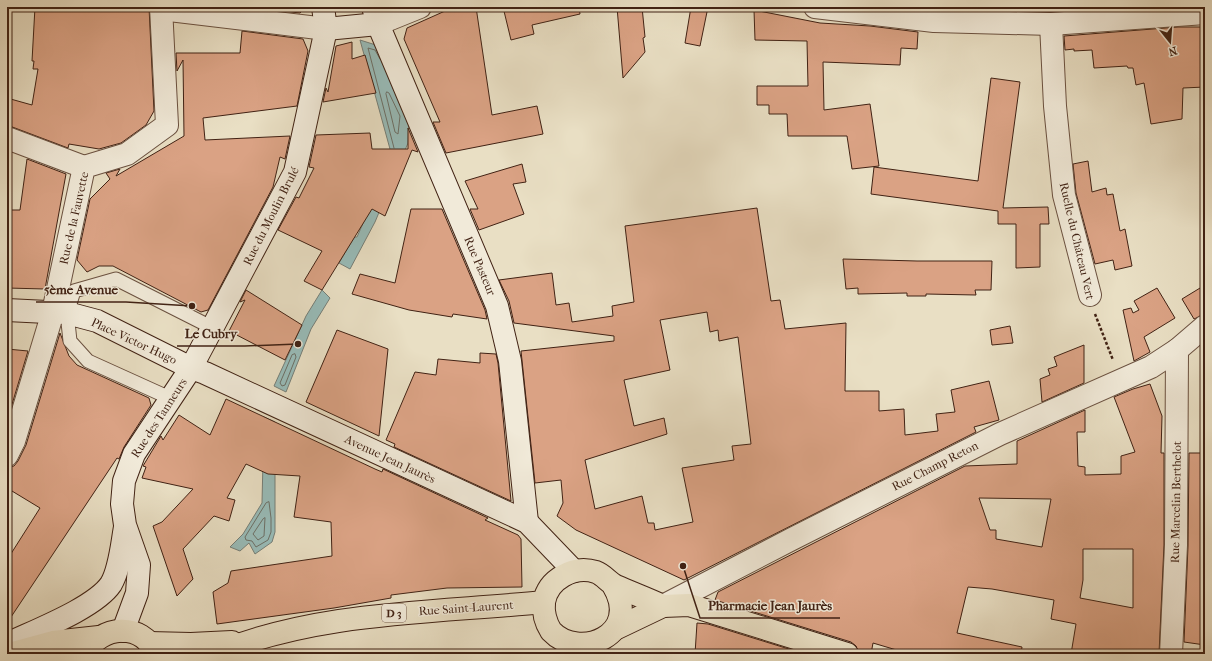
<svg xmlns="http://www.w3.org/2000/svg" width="1212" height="661" font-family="'IM FELL French Canon',serif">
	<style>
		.water { fill: #98bcb9; stroke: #757e77 }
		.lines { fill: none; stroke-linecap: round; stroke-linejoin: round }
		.shore { stroke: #6c6f66; stroke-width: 1 }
		.building { fill: #daa284; stroke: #412214; fill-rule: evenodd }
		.service-casing { stroke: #6b5140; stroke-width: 15 }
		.minor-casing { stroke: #6b5140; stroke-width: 24 }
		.secondary-casing { stroke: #412214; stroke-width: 24 }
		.primary-casing { stroke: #412214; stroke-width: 24 }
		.path { stroke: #412214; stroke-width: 2.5; stroke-dasharray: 3 2; stroke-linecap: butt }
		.service { stroke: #f1ead9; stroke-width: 13 }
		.minor { stroke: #f1ead9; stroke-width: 22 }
		.secondary { stroke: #f1ead9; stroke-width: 22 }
		.primary { stroke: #e9dfc4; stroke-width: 22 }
		.labels { text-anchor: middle; stroke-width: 3; stroke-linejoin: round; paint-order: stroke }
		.shield { fill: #f1ead9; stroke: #765e4f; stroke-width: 1 }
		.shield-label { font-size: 11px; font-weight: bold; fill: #412214 }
		.street-label { font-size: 12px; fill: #412214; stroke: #f1ead9 }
		.leader { fill: none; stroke: #412214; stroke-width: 1.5 }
		.callout-dot { fill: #412214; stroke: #f1ead9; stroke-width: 1.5 }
		.callout-label { font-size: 13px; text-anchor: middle; font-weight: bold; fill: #412214; stroke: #f1ead9; stroke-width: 3; stroke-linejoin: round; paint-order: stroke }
	</style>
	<rect width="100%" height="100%" fill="#e9dfc4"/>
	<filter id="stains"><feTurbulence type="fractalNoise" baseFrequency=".005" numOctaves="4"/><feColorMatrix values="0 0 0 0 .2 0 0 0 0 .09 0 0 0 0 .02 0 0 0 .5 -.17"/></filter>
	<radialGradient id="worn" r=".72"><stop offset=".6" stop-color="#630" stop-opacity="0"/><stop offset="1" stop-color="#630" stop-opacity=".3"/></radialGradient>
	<!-- water -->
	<g class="water">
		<polygon points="360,40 379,46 409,120 408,143 375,222 350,269 339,263 354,237 357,237 381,182 379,181 390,149"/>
		<polygon points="322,290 330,298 311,329 286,392 274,386 306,316"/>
		<polygon points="264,417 275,422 275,532 272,542 255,554 249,543 240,551 230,547 243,534 262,503"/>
	</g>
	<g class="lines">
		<!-- shore -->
		<g class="shore">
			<polyline points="380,59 375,50 368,48 394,148"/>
			<polygon points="387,92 389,93 400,116 398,134 395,132 386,94"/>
			<polygon points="295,354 296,357 285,385 282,386 280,383 292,355"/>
			<polygon points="269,502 271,518 271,532 268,540 256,547 252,541 246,540 245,537 266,503"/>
			<polygon points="265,518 264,536 258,540 253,534 263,519"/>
		</g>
	</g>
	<!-- building -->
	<g class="building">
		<polygon points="35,7 149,7 154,111 146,125 121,143 99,149 69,144 68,148 7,125 7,98 32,105 38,69 33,69 34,61 32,61"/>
		<polygon points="248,7 306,7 300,13"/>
		<polygon points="454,7 476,7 492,115 537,106 543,134 446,153 433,122 440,122 404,39 407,28"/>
		<polygon points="503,7 579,7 580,14 532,25 534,34 511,40"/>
		<polygon points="617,7 642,7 645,37 643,38 645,52 623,78"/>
		<polygon points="691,7 708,7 700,46 685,43"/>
		<polygon points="1060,7 1094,7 1094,8 1061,11"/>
		<polygon points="754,10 820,23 870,26 918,32 917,49 901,48 900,65 823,62 824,110 870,104 879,166 852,169 847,136 788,136 787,114 769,114 769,105 757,105 757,86 808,86 807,41 755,40"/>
		<polygon points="1178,27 1205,27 1205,87 1183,88 1182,119 1151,124 1144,83 1136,85 1133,68 1128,68 1127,66 1094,68 1092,50 1074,51 1074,49 1065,50 1064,36"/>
		<polygon points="242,31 303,39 308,51 297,106 203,118 205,140 290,136 285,159 280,157 273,187 208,310 201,312 113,266 99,266 87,272 77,260 90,199 110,179 106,173 120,169 116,176 184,136 183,60 177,71 176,53 240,53"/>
		<polygon points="352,42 352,59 365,55 376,93 323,102 326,88 328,92 336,46"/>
		<polygon points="991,78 1020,82 1003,208 1048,207 1049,224 1040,224 1040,267 1016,268 1016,224 998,224 998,211 871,194 874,167 978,181"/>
		<polygon points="408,128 418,152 412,150 385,216 372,209 322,290 304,281 322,251 278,230 296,197 299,198 314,168 309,167 316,135 370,133 372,149 408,149"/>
		<polygon points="27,159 66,174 45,289 7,288 7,210 20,210"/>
		<polygon points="1088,161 1092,192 1106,188 1107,195 1113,194 1120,231 1125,229 1132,266 1115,270 1113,260 1095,264 1076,193 1073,164"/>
		<polygon points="522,164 526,182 513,184 524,214 479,230 470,209 478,209 465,181"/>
		<path d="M757,208l14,93 9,-1 5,29 61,-6 -1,68h34v20l25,-2 1,26 33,-4 -2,-17 19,-2 -4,-22 38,-9 10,39 -25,7 2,5 -292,148 -108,-50 -19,-14 6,-13 -2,-23 -26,3 -14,-132 93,-10v-5l-100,-13 -5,-22 -10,-21 53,-7 4,32 13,-2 3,19 41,-6 -1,-10 22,-4 -9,-76zM707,312l3,20 8,-2 1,11 19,-4 13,107 -19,2 2,14 -52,8 11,54 -38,8 -1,-7h-6l-6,-27 -47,13 -10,-49 82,-26 -3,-16 -30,8 -10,-46 46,-10 -10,-50z"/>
		<polygon points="411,209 442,209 485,310 487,319 453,314 452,317 409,310 352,294 360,274 395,283"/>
		<polygon points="843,259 917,261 992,261 991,290 975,290 976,295 926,294 926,296 907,296 907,293 858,294 858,288 846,289"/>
		<polygon points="1205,285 1205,314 1194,319 1182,299"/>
		<polygon points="1157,288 1175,318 1144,337 1150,352 1134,361 1123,310 1131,308 1133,313 1139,310 1134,301"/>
		<polygon points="246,290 302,325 285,360 229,331 245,300 240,302"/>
		<polygon points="1010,326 1013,343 992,345 990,330"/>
		<polygon points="337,330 388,349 379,436 306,402"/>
		<polygon points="60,333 69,356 77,365 149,398 151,405 124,447 119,459 117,458 7,623 7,560 40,508 7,488 7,467 14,466 18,461 26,445"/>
		<polygon points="1084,345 1084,383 1042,402 1040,379 1050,375 1048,369 1057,366 1054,357"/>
		<polygon points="7,349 28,351 7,421"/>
		<polygon points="480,353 496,354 498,363 511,501 394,447 395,444 386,440 415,372 436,375 438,359 480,363"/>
		<path d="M1150,384l12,32 -1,37h3v92l-5,109h-88l5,-30 -25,-5 3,-19 -62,-11 -24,-2 -11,46 65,14 -1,7h-111l-37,-11 -2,11h-12l-3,-8 -5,-4 -136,-42 3,-8 247,-126 52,-2v-23l68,-31v22h-8l1,34 7,1v8l36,-1v-18l14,-4 -21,-55 19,-8zM979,498l72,1 -9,48 -46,-8v-9h-6zM1083,549h50v59l-53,-10 3,-18z"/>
		<polygon points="226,399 375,469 382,472 383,469 488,518 485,520 518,535 521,539 522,587 447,588 391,595 391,598 334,608 217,624 213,592 228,583 231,571 332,556 331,522 294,517 300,476 268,474 246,464 227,498 235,500 229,521 214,516 183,549 193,579 177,596 153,526 162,522 193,489 142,478 146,467 143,466 161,436 163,440 179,415 210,435"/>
		<polygon points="1189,453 1205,453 1205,645 1184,642 1188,546"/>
		<polygon points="697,623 708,624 805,654 695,654"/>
	</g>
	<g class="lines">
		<!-- service casing -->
		<g class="service-casing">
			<polyline id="service" points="172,399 88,361 70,341 67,313 74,291 116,279 213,328"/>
		</g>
		<!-- minor casing -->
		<g class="minor-casing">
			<g id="minor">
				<polyline points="815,7 934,21 1051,24 1205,13"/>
				<polyline points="161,9 326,29"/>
				<polyline points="378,24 420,7"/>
				<polyline points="1051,24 1055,106 1064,195 1090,295"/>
				<polyline points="7,138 84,167"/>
				<polyline points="7,455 14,441 53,312 84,167 127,154 167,125 161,7"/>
				<polyline points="663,606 792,539 1000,434 1151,367 1177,350 1205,326"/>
				<polyline points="1171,654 1176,545 1177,350"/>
			</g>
		</g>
		<!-- secondary casing -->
		<g class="secondary-casing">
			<g id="secondary">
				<polyline points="373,7 378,24 497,306 510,361 527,522"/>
				<polyline points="326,29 378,24"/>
				<polyline points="7,310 67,313 97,321 191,368 205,373 527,522 574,571"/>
				<polyline points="123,631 137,593 139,565 125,525 122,504 124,481 134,454 191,368 295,172 326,29 323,7"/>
				<path d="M7,644c27,-13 88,-36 104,-60 9,-15 11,-41 14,-57"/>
			</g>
		</g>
		<!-- primary casing -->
		<g class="primary-casing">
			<g id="primary">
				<path d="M613,585c30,50 -34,76 -62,46 -5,-8 -8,-19 -7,-29 4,-23 30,-37 52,-30 8,3 12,10 20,14 16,7 32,13 47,20"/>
				<polyline points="617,628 663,606 689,605 847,654"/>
				<polyline points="149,643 191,644 232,642"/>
				<polyline points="9,654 53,642 99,637"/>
				<path d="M84,654c18,-29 56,-33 73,0"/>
				<path d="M214,654c105,-43 219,-41 330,-52"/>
			</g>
		</g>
		<!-- path -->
		<polyline class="path" points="1095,314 1113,360"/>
		<!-- service -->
		<use href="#service" class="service"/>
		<!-- minor -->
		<use href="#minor" class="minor"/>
		<!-- secondary -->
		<use href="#secondary" class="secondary"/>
		<!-- primary -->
		<use href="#primary" class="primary"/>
	</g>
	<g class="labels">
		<!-- shield labels -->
		<rect class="shield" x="382" y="604" width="24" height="18" rx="3"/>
		<g class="shield-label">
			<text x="394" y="617">D 3</text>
		</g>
		<!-- street labels -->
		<g class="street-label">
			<text transform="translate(271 216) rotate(-63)" y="4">Rue du Moulin Brulé</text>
			<text transform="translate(74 218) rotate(-77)" y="4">Rue de la Fauvette</text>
			<text transform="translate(1077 241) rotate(77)" y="4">Ruelle du Château Vert</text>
			<text transform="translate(480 266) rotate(67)" y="4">Rue Pasteur</text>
			<text transform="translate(134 341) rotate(25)" y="4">Place Victor Hugo</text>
			<text transform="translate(159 418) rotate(-57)" y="4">Rue des Tanneurs</text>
			<text transform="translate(390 459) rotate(25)" y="4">Avenue Jean Jaurès</text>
			<text transform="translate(935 466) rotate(-27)" y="4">Rue Champ Reton</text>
			<text transform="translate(1176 502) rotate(-89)" y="4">Rue Marcelin Berthelot</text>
			<text transform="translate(466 608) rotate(-4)" y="4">Rue Saint-Laurent</text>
		</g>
	</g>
	<!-- callouts -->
	<path class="leader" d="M192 306L126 302H36M298 344L245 346H177M683 566L700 618H840"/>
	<g class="callout-dot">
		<circle cx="192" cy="306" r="4"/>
		<circle cx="298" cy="344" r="4"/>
		<circle cx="683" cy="566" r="4"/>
	</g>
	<g class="callout-label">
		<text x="81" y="294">5ème Avenue</text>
		<text x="211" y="338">Le Cubry</text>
		<text x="770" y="610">Pharmacie Jean Jaurès</text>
	</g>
	<!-- margin -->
	<rect width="1212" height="661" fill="none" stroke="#e9dfc4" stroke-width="24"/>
	<rect x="8" y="8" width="1196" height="645" fill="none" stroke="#412214" stroke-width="2"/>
	<rect x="12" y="12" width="1188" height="637" fill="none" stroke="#412214"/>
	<!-- north arrow -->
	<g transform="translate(1170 42) rotate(163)" stroke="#f1ead9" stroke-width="3" paint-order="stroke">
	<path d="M0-3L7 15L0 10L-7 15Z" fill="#412214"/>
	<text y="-6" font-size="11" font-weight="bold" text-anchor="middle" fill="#412214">N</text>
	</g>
	<rect width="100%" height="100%" filter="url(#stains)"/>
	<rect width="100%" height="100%" fill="url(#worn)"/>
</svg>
